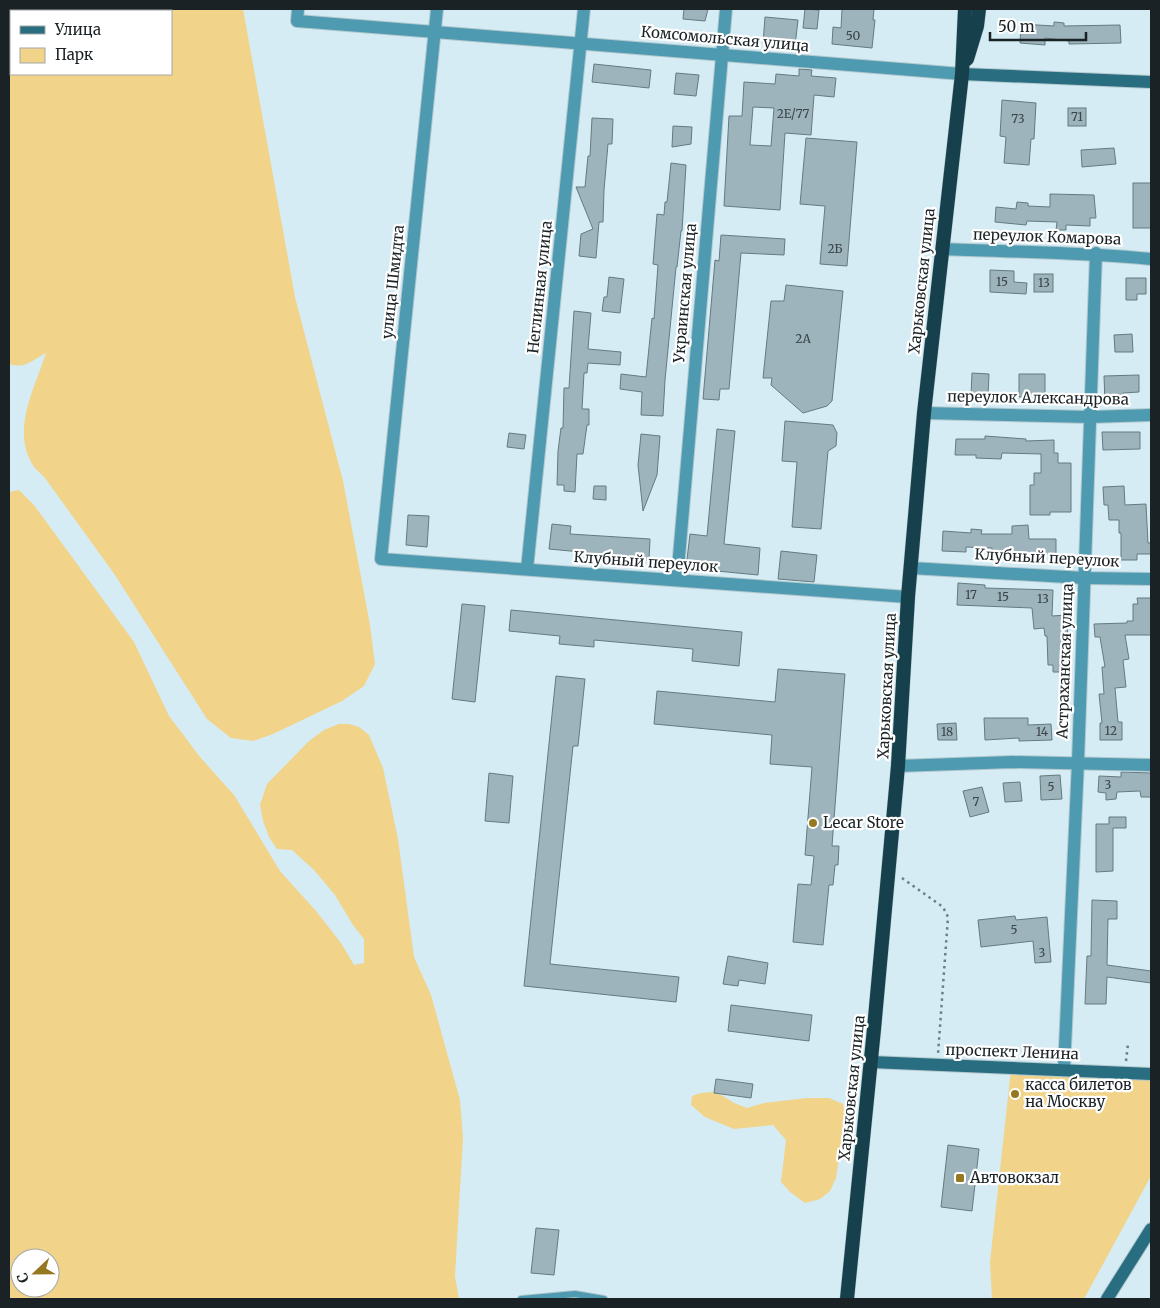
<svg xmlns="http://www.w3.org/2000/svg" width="1160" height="1308" font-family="Merriweather,serif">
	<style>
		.green { fill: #f1d389; fill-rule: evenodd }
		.building { fill: #9eb4bc; stroke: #657a80; fill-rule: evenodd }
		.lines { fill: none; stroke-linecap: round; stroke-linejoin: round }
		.service-casing { stroke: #b3c8cf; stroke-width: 8 }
		.minor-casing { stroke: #b3c8cf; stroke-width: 14 }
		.secondary-casing { stroke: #b3c8cf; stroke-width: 14 }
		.trunk-casing { stroke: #b3c8cf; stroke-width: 15 }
		.path { stroke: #6f7d83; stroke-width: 2.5; stroke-dasharray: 2.5 4; stroke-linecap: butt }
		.service { stroke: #4e9ab0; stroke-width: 6 }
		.minor { stroke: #4e9ab0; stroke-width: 12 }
		.secondary { stroke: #296d80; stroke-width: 12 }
		.trunk { stroke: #16404c; stroke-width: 14 }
		.poi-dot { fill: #967820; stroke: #fff; stroke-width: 2 }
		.labels { text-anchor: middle; stroke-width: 4.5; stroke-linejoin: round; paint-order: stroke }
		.number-label { font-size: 12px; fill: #3b464b }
		.street-label { font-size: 15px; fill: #1a2225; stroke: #fff }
		.poi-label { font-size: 15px; fill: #1a2225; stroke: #fff; text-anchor: start }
	</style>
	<rect width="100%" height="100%" fill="#d5ecf4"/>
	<!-- green -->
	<g class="green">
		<path d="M9,9h234l52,288 48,184 27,144 5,39 -11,22 -22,15 -69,33 -20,7 -22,-3 -24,-19 -92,-144 -70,-97c-3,-4 -8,-7 -11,-11 -24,-36 1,-79 12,-114 -14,7 -20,16 -37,11zM11,11h160v63h-160z"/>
		<path d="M19,490l15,15 100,137 35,74 31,41 34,38 46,76 36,40 25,32 13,22 10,-2v-24l-11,-14 -18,-30 -21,-25 -22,-20 -15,-1 -8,-12 -6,-16 -3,-16 7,-21 42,-43 15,-11 15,-6h10l10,3 10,8 14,33 15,71 16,118 17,38 29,105 3,38 -8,138 4,23h-450v-807zM20,1258h30v30h-30z"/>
		<polygon points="1011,1069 1151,1074 1151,1176 1084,1299 992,1299 990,1262"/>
		<polygon points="713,1092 723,1096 734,1103 747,1108 764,1103 807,1098 829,1098 843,1104 846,1116 843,1130 836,1178 830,1191 820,1199 805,1203 790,1192 781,1182 786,1140 773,1125 734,1129 705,1117 691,1105 692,1096 701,1093"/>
	</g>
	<!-- building -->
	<g class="building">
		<polygon points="684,9 708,9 705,21 683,19"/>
		<polygon points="805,9 819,10 817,29 803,28"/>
		<polygon points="842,9 874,9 873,20 875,20 872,48 832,44 833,27 841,28"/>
		<polygon points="765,17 798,20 795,46 763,43"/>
		<polygon points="1054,22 1064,23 1064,26 1120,25 1121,43 1069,44 1069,41 1045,38 1045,45 1020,43 1021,24 1054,26"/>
		<polygon points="594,64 651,70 649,88 592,82"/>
		<path d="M799,69l13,1 -1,6 25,2 -2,19 -20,-2 -3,40 -26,-2 -5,77 -56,-4 5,-90h13l2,-34 31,2 1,-10 23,2zM753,107l21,1 -3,38 -21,-1z"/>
		<polygon points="676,73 699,75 696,96 674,94"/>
		<polygon points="1002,100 1036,103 1034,139 1031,139 1029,165 1004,163 1006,137 1000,136"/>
		<rect x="1068" y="108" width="18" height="18"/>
		<polygon points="592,118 613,119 612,144 608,144 604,190 603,222 599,222 596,258 579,256 581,234 593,229 576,187 585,187 588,156 590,156"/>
		<polygon points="673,126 692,127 691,144 672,147"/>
		<polygon points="806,138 857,142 847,266 820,264 825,206 800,204"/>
		<polygon points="1114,148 1116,164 1082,167 1081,150"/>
		<polygon points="671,163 686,165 682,231 681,231 677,267 676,267 665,380 663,416 641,415 642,392 620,389 621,374 646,377 652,318 654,319 658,265 653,264 657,214 664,215 665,202 667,202"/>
		<rect x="1133" y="183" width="18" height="45"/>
		<polygon points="1050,194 1094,195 1096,218 1090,218 1090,226 1066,225 1066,230 1056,230 1057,222 1027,221 1026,225 995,222 996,207 1016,209 1017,202 1028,203 1028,206 1050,207"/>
		<polygon points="721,235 785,239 784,255 741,253 729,389 720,389 719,400 703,399 715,260 719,261"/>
		<polygon points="990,270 1014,271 1014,282 1027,283 1026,294 990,292"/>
		<rect x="1034" y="274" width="19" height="18"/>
		<polygon points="609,277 624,279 620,313 602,311 604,297 607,297"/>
		<polygon points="1126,278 1146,278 1146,294 1137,294 1137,300 1126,300"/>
		<polygon points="786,285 843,291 832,401 827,406 803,413 771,385 772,378 763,378 771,301 784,301"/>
		<polygon points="574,311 591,313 588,349 621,352 620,365 588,363 587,373 584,373 582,409 589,409 589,425 587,425 583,454 577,454 575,492 564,491 564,485 557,485 558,451 561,428 563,428 564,388 569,388"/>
		<polygon points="1132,334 1133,352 1115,352 1114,335"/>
		<polygon points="972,373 989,374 988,396 971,395"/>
		<polygon points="1019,374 1045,374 1045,394 1034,394 1034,397 1019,397"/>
		<polygon points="1139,375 1139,392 1123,393 1123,402 1105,402 1104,376"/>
		<polygon points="785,421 833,425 837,433 836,446 828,451 821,529 792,527 797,462 782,461"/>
		<polygon points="717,429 735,431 724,544 760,548 758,575 686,568 690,534 707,536"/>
		<polygon points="1102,432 1140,432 1140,449 1103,450"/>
		<polygon points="509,433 526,435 524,449 507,447"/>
		<polygon points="641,434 660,436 657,475 643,511 638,465"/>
		<polygon points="985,436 1026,439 1026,441 1054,440 1054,453 1058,453 1058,463 1071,463 1071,512 1050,512 1050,515 1030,515 1030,485 1034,485 1034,473 1041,473 1041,454 1002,453 1001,459 976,458 976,455 955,455 956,439 985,439"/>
		<polygon points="594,486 606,486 606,500 593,499"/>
		<polygon points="1124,486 1125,505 1146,504 1148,543 1151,543 1151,554 1137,554 1137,560 1121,560 1121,533 1119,533 1119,520 1109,520 1108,505 1104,505 1103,487"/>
		<polygon points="408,515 429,516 427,547 406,545"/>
		<polygon points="552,524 571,526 570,534 650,539 649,560 623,558 623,556 549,549"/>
		<polygon points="1028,525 1029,539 1056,539 1056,555 992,552 992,548 966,547 966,552 942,551 943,531 971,533 971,529 982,530 981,534 1012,534 1012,526"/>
		<polygon points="781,551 817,555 814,582 778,579"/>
		<polygon points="958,583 985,585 985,588 1053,590 1052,616 1067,615 1069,672 1053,672 1053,665 1048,665 1047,636 1045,636 1044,628 1034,629 1032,608 957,605"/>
		<polygon points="1137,598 1151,598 1151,635 1125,635 1129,659 1123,660 1126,687 1115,688 1118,722 1122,722 1122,740 1100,740 1100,723 1102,723 1099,694 1104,694 1102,667 1105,667 1100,637 1095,637 1094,624 1127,623 1127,621 1133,621 1133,604 1138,604"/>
		<polygon points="462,604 485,606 475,702 452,699"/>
		<polygon points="511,610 742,632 739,666 692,661 693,649 594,640 594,647 559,644 560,636 509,631"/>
		<polygon points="778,669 845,674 832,846 839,846 838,865 835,865 833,885 829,885 823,945 793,942 798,884 811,885 814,856 805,855 812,767 770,764 772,735 654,724 657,691 775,702"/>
		<polygon points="556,676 585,679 578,746 573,746 550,964 679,977 676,1002 524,986"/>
		<polygon points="984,718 1028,718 1028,725 1051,724 1052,740 1019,741 1019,738 985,740"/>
		<polygon points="956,723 957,740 938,740 937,724"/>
		<polygon points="1121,772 1151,773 1151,797 1141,797 1140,791 1117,792 1116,799 1106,800 1106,793 1098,792 1099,776 1121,777"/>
		<polygon points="489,773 513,776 509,823 485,821"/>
		<polygon points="1060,775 1062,799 1041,800 1040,776"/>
		<polygon points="1020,782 1022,801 1005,802 1003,783"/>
		<polygon points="982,787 989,812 970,817 963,791"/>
		<polygon points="1109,817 1126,817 1126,828 1113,828 1113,871 1096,872 1096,824 1109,824"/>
		<polygon points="1092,900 1117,901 1117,919 1108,919 1107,965 1151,971 1151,983 1107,977 1106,1004 1085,1004 1087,956 1091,956"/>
		<polygon points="1015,916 1016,920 1047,917 1051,962 1035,963 1033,941 981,947 978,920"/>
		<polygon points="728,956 768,963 765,984 739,980 738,986 723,984"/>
		<polygon points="731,1005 812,1015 809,1041 728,1031"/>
		<polygon points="716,1079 753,1084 751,1098 714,1093"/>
		<polygon points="948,1145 979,1149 972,1211 941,1207"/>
		<polygon points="536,1228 559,1230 554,1275 531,1273"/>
	</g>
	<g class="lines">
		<!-- service casing -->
		<g class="service-casing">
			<polyline id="service" points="521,1299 575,1294 604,1299"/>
		</g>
		<!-- minor casing -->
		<g class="minor-casing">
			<g id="minor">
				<polyline points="298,9 297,21 962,74"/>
				<polyline points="437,9 381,559 908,597"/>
				<path d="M942,249c70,3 140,3 209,10"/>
				<polyline points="924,413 1090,417 1151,415"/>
				<polyline points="911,568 1084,578 1151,579"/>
				<polyline points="527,569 584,9"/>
				<polyline points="677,580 726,9"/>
				<polyline points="898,766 1012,762 1151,765"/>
				<polyline points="1064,1069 1078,762 1096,253"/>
			</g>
		</g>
		<!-- secondary casing -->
		<g class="secondary-casing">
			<g id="secondary">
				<polyline points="962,74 1151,82"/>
				<polyline points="871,1062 1151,1074"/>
				<polyline points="1107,1299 1151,1229"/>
			</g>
		</g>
		<!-- trunk casing -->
		<g class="trunk-casing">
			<g id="trunk">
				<polyline points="967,59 977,26 979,9"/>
				<polyline points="847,1299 874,1029 898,766 908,597 924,413 962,74 965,9"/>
			</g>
		</g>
		<!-- path -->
		<g class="path">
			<polyline points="902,878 943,907 948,917 938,1054"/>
			<polyline points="1126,1061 1128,1044"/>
		</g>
		<!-- service -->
		<use href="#service" class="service"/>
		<!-- minor -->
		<use href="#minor" class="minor"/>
		<!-- secondary -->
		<use href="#secondary" class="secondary"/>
		<!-- trunk -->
		<use href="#trunk" class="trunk"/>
	</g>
	<!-- markers -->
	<g class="poi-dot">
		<circle cx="813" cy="823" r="5"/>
		<circle cx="1015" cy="1094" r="5"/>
		<rect x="955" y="1173" width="10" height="10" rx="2.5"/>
	</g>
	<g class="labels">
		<!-- number labels -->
		<g class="number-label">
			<text x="853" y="40">50</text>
			<text x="793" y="118">2Е/77</text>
			<text x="1077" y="121">71</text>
			<text x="1018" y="123">73</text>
			<text x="835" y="253">2Б</text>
			<text x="1002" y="286">15</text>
			<text x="1044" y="287">13</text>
			<text x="803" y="343">2А</text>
			<text x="971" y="599">17</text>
			<text x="1003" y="601">15</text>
			<text x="1043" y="603">13</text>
			<text x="1111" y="735">12</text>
			<text x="947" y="736">18</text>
			<text x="1042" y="736">14</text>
			<text x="1108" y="789">3</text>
			<text x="1051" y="791">5</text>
			<text x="976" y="806">7</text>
			<text x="1014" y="934">5</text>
			<text x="1042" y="957">3</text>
		</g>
		<!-- street labels -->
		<g class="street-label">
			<text transform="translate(725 39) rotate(5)" y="5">Комсомольская улица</text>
			<text transform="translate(1047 237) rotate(2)" y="5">переулок Комарова</text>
			<text transform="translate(922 281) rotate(-84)" y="5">Харьковская улица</text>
			<text transform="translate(393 282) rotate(-84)" y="5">улица Шмидта</text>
			<text transform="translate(540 287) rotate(-84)" y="5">Неглинная улица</text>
			<text transform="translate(685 293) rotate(-85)" y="5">Украинская улица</text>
			<text transform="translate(1038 398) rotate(1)" y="5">переулок Александрова</text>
			<text transform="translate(1047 558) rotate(3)" y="5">Клубный переулок</text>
			<text transform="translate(646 562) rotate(4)" y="5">Клубный переулок</text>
			<text transform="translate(1065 661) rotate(-88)" y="5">Астраханская улица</text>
			<text transform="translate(887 686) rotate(-87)" y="5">Харьковская улица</text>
			<text transform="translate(1012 1052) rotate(2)" y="5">проспект Ленина</text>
			<text transform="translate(852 1088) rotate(-84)" y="5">Харьковская улица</text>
		</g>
		<!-- poi labels -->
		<g class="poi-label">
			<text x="823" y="828">Lecar Store</text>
			<text x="1025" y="1090">касса билетов<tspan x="1025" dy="17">на Москву</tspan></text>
			<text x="970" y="1183">Автовокзал</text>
		</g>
	</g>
	<!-- border -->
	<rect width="1160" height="1308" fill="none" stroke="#1a2225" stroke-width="20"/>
	<!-- legend -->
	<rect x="10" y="10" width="162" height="65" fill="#ffffff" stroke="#a3a7a8"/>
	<rect x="20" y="26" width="25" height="8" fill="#296d80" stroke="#a3a7a8"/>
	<text x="55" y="35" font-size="15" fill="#1a2225">Улица</text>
	<rect x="20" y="48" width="25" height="15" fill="#f1d389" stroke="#a3a7a8"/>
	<text x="55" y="60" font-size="15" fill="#1a2225">Парк</text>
	<!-- north arrow -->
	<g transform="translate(35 1273) rotate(248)"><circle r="24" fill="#ffffff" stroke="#a3a7a8"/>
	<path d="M0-4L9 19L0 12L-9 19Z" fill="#967820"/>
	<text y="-8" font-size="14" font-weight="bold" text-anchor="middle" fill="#1a2225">С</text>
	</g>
	<!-- scale -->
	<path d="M990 32v8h96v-8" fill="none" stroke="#1a2225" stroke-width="2.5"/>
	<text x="998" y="32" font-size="15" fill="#1a2225" stroke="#ffffff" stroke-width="4" paint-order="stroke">50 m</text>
</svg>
